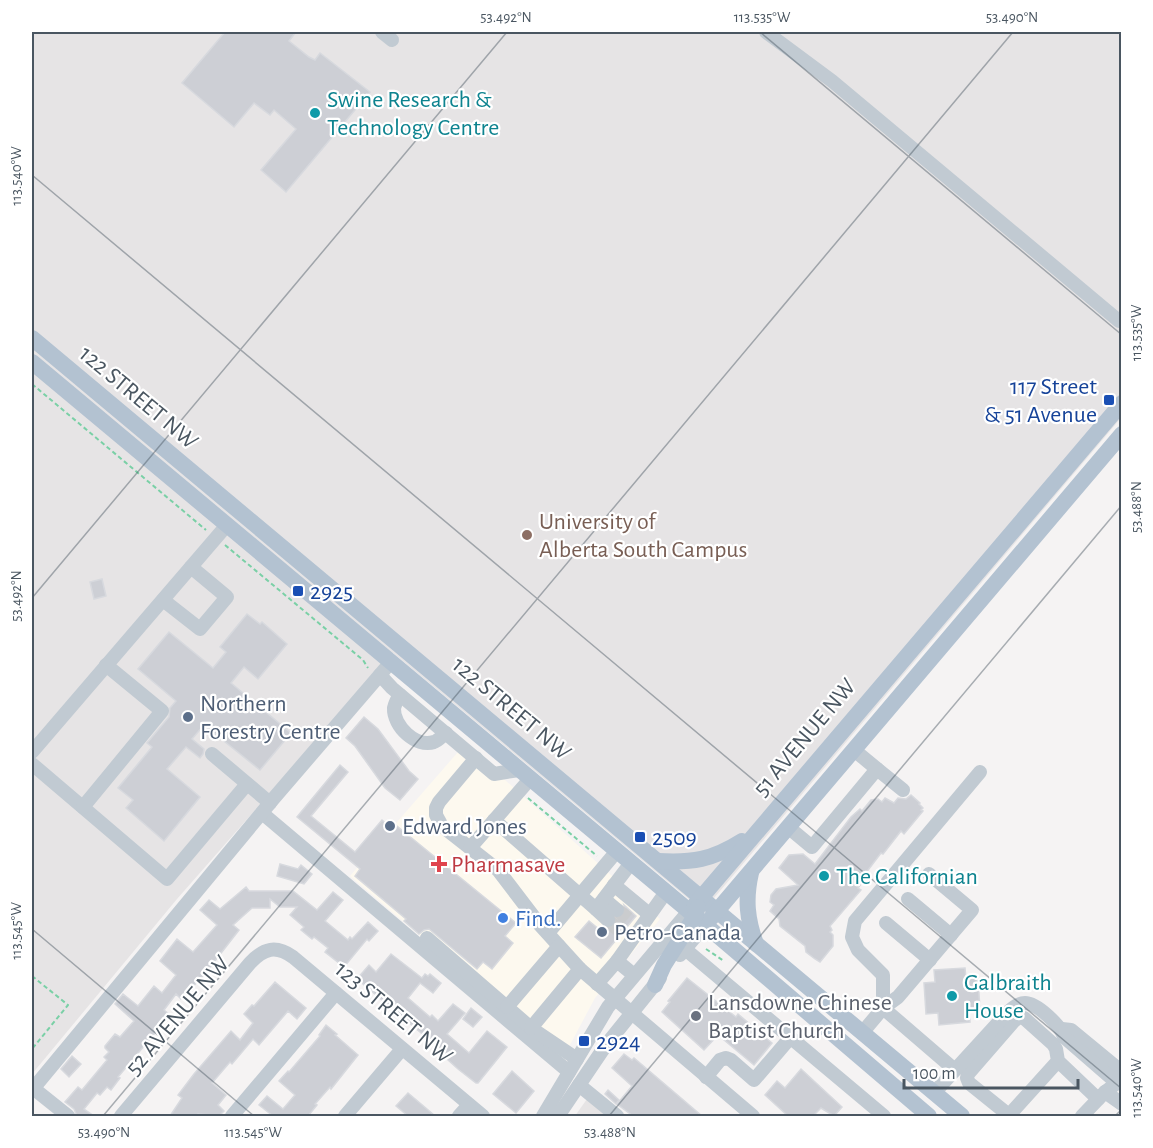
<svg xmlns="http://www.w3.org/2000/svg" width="1153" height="1148" font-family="'Alegreya Sans',sans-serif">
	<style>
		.commercial { fill: #fdf9ef }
		.education { fill: #e6e4e5 }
		.building { fill: #cdcfd5; stroke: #d7d9de; stroke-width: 1.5 }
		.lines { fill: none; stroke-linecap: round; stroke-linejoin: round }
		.minor-tunnel { stroke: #caccce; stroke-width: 14; stroke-dasharray: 14 7; stroke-linecap: butt }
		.path { stroke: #7ad0a6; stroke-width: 2; stroke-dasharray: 4.5 3; stroke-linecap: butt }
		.minor { stroke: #c1cad2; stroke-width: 14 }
		.major { stroke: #b3c2d1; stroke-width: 16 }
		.ticks { fill: none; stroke: #4a5661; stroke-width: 1.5; stroke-opacity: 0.45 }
		.culture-dot { fill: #0f9aa8; stroke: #fff; stroke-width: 2 }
		.transit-dot { fill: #1a4fb4; stroke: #fff; stroke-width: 2 }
		.education-dot { fill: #8d6e63; stroke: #fff; stroke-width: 2 }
		.service-dot { fill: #5c6f8a; stroke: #fff; stroke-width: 2 }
		.health-dot { fill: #e0444e; stroke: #fff; stroke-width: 2 }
		.shop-dot { fill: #3f7fe0; stroke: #fff; stroke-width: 2 }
		.worship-dot { fill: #6b7280; stroke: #fff; stroke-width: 2 }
		.labels { text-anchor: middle; stroke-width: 4.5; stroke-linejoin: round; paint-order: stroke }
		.culture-label { font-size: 24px; fill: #0d838f; stroke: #fff; text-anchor: start }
		.transit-label { font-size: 24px; fill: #164399; stroke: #fff; text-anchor: start }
		.street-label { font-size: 24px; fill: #4a5661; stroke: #fff }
		.education-label { font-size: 24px; fill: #785e54; stroke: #fff; text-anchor: start }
		.service-label { font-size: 24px; fill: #4e5e75; stroke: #fff; text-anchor: start }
		.health-label { font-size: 24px; fill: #be3a42; stroke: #fff; text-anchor: start }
		.shop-label { font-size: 24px; fill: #366cbe; stroke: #fff; text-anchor: start }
		.worship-label { font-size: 24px; fill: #5b616d; stroke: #fff; text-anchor: start }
		.neatline { fill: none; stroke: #4a5661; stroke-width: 2 }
		.ticks-label { font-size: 15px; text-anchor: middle; fill: #4a5661 }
	</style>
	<rect width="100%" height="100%" fill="#f5f3f3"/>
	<!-- commercial -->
	<polygon class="commercial" points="465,744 660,919 595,998 563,1058 350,876"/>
	<!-- education -->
	<g class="education">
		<polygon points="32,32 1121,32 1121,418 703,911 393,653 177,899 32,1074"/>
		<polygon points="587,1099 608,1116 575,1116"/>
	</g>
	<!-- building -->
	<g class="building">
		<polygon points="225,32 296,32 289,41 309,57 315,60 320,53 370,92 286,192 261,170 296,129 274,110 270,115 254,103 234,127 182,83"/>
		<polygon points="102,579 106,596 94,599 90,582"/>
		<polygon points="247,614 260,624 262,622 287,644 258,679 244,667 231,683 291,733 260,770 204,725 192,739 204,749 203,754 200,758 186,747 167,769 200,797 164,841 126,808 133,800 118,788 152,747 147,743 169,717 170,708 176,701 138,669 169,632 213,668 226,652 220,647"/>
		<polygon points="364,717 378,729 409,771 418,779 400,800 385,788 355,746 346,738"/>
		<polygon points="340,765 348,772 311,816 355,852 382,820 389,826 392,822 516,923 505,936 513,943 492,969 483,962 477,969 429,929 424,930 419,934 404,921 406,919 355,876 360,869 297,817"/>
		<polygon points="911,795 920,803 919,804 923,808 921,810 923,811 904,834 901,831 883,854 881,853 859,882 861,884 858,888 861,890 830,926 832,930 830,932 833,935 833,946 820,962 815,959 806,952 805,946 780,926 779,919 770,911 774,905 770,902 771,895 776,889 798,885 779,868 789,855 803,854 815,864 851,817 860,809 862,811 871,800 878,799 882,802 885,798 894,803 898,798 906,799"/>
		<polygon points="280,864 298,869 301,865 312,874 304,884 277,876"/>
		<polygon points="246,887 249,891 293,891 317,910 333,892 343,900 325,921 348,940 350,937 352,939 368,922 378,931 369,941 367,939 344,967 325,952 328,948 314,937 312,939 301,930 304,927 290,915 297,907 280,907 270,899 270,908 252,908 233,925 239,930 204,975 181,999 176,994 164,1010 170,1015 118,1077 120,1078 111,1090 107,1087 100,1095 97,1093 84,1109 94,1116 77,1116 74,1109 65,1102 78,1087 82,1090 107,1060 104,1057 109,1052 105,1048 105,1046 115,1034 120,1037 134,1021 115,1004 123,994 138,1006 154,986 162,993 176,975 160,961 177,939 193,952 217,925 200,910 209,900 220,909"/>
		<polygon points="624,905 636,916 601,958 575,937 589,921 600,930 603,927 610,929 614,926 617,919 624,915 626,911"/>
		<polygon points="391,954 422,978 425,974 428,976 430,974 441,983 433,993 420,983 408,998 430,1017 432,1015 438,1021 453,1004 465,1013 447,1034 469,1053 487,1031 507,1047 478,1083 476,1083 458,1069 437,1050 439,1048 357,979 369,965 376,972"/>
		<polygon points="965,968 966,979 978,978 980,1010 969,1011 970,1022 939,1025 938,1013 926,1014 924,983 935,982 934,970"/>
		<polygon points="687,978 736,1017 738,1014 772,1043 754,1065 718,1035 704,1050 662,1012 670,1002 668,1001"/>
		<polygon points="275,982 306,1008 297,1019 288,1011 259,1045 253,1039 232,1064 230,1062 212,1083 226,1095 218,1105 224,1111 219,1116 198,1114 196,1116 170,1116 182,1098 178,1095 194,1074 231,1031 240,1040 253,1023 244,1014 252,1005 254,1006"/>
		<polygon points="471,1008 482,1017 473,1027 463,1019"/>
		<polygon points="326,1025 337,1034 335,1035 358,1055 331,1089 330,1087 315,1104 317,1105 308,1116 273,1116 259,1105 267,1096 283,1109 295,1095 279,1081 288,1071 289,1072 320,1036 319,1035"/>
		<polygon points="624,1054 632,1060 634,1058 702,1116 633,1116 617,1104 632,1086 612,1068"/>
		<polygon points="72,1056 81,1064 69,1077 61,1069"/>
		<polygon points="801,1069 842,1107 834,1116 821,1108 813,1116 788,1116 765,1095 777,1081 785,1088"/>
		<polygon points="512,1071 534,1091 516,1113 493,1094"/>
		<polygon points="608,1090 619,1100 616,1104 605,1094"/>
		<polygon points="408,1093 427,1109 435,1116 408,1116 396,1106"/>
	</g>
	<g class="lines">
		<!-- minor-tunnel -->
		<g class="minor-tunnel">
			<polyline points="617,910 632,922"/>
			<polyline points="608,920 622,933"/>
		</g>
		<!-- path -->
		<g class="path">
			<polyline points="32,384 206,530"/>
			<polyline points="225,545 363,660 368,668"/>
			<polyline points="528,798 597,856"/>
			<polyline points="706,949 724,961"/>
			<polyline points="32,976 68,1005 32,1049"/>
		</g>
		<!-- minor -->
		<g class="minor">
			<polyline points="382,32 392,40"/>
			<polyline points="766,32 832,81 1119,321"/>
			<polyline points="163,600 200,629 227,597 191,567"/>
			<polyline points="380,675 392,688 494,774 519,770"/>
			<path d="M400,695c-3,4 -5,9 -6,13 -1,18 22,40 40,34 4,-1 8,-6 12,-9"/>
			<polyline points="32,752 227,525"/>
			<polyline points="212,754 270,803"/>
			<polyline points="476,758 439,802 436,808 436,815 442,826 498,870 540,925 580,969 753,1116"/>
			<polyline points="32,764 167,879 247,784"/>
			<polyline points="877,769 903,790"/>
			<polyline points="83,807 162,711 106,665"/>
			<polyline points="262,813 569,1072"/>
			<polyline points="494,820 596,909"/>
			<polyline points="788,827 812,847 877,769 854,750"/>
			<polyline points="470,848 530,779"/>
			<polyline points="614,885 649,914"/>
			<polyline points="604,899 617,910"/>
			<polyline points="908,899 951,935"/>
			<polyline points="608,920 596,909 631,863"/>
			<polyline points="886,923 930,960"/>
			<polyline points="548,933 617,851"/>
			<polyline points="427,938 531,1028 577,1059"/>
			<polyline points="685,949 884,1116"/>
			<polyline points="680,955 705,925"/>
			<polyline points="617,961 666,892"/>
			<polyline points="597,984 617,961 634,975"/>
			<polyline points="507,1007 559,946"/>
			<polyline points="531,1028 580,969"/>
			<polyline points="1062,1029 1071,1030 1122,1072"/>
			<polyline points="862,1033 883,1008 898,997 972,910 929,874"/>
			<polyline points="1058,1061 1011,1113 1005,1112 969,1083 967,1078 968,1074 1014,1021 1019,1017 1024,1018 1053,1044 1056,1049 1058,1061 1098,1099"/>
			<polyline points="955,1070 883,1008 883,975 858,950 852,937 855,921 980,772"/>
			<polyline points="706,1077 720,1060 726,1058 731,1060 754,1080 790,1038"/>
			<polyline points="579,1085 617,1116"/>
			<polyline points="33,1088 68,1116"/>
			<polyline points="32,1090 274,798 391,662"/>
			<polyline points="1105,1092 1122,1104"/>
			<path d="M934,1093l74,-81c5,-4 10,-9 17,-9 12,0 36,23 39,34l53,46h5"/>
			<path d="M121,1116l129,-153c14,-15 26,-18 43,-6l190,159"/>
			<polyline points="232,1116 336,993"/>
			<polyline points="345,1116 402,1049"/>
			<polyline points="459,1116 469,1105"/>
			<polyline points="543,1116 608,1007 689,911"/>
			<polyline points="558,1116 606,1045 660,978"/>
			<polyline points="1082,1116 1105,1092 1117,1083"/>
		</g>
		<!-- major -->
		<g class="major">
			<polyline points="32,338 962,1116"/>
			<polyline points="32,362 689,911 929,1116"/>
			<path d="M658,861c34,2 54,-1 84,-20"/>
			<path d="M751,873c-6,26 -4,46 5,71"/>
			<polyline points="694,906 1122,403"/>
			<polyline points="711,918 1122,434"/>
			<polyline points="655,985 664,965 695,916 698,907"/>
		</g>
	</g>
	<!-- ticks -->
	<path class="ticks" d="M760,32l362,303M32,175l1090,914M32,598l475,-566M32,929l222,187M103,1116l910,-1084M609,1116l513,-611M1115,1116l7,-7"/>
	<!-- markers -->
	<g class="culture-dot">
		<circle cx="315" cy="113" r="6"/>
		<circle cx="824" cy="876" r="6"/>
		<circle cx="952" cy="996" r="6"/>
	</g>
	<g class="transit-dot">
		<rect x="1103" y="394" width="12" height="12" rx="3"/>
		<rect x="292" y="585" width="12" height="12" rx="3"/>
		<rect x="634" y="831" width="12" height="12" rx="3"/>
		<rect x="578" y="1035" width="12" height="12" rx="3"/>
	</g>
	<circle class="education-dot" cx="527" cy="535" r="6"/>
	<g class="service-dot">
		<circle cx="188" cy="717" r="6"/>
		<circle cx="390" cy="826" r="6"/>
		<circle cx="602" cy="932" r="6"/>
	</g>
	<path class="health-dot" d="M436 855h6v6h6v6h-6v6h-6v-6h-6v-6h6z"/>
	<circle class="shop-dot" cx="503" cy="918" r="6"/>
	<circle class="worship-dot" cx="696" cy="1016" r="6"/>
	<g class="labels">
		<!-- culture labels -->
		<g class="culture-label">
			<text x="327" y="107">Swine Research &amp;<tspan x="327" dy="28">Technology Centre</tspan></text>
			<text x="836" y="884">The Californian</text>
			<text x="964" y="990">Galbraith<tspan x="964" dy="28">House</tspan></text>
		</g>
		<!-- transit labels -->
		<g class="transit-label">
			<text x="1097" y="394" text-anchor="end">117 Street<tspan x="1097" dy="28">&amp; 51 Avenue</tspan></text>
			<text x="310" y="599">2925</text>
			<text x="652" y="845">2509</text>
			<text x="596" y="1049">2924</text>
		</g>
		<!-- street labels -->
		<g class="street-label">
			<text transform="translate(139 397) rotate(40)" y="8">122 STREET NW</text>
			<text transform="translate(512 708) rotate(40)" y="8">122 STREET NW</text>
			<text transform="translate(804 737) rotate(-50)" y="8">51 AVENUE NW</text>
			<text transform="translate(394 1012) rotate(40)" y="8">123 STREET NW</text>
			<text transform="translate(177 1015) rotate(-50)" y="8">52 AVENUE NW</text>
		</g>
		<!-- education labels -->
		<g class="education-label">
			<text x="539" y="529">University of<tspan x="539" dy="28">Alberta South Campus</tspan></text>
		</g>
		<!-- service labels -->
		<g class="service-label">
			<text x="200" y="711">Northern<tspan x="200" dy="28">Forestry Centre</tspan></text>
			<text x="402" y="834">Edward Jones</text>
			<text x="614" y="940">Petro-Canada</text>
		</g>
		<!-- health labels -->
		<g class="health-label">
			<text x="451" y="872">Pharmasave</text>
		</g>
		<!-- shop labels -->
		<g class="shop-label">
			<text x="515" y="926">Find.</text>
		</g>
		<!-- worship labels -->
		<g class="worship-label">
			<text x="708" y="1010">Lansdowne Chinese<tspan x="708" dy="28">Baptist Church</tspan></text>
		</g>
	</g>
	<!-- border -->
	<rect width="1153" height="1148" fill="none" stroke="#ffffff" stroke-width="66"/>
	<!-- scale -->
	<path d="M904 1079v9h174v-9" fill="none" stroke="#4a5661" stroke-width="3"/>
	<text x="913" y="1079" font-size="18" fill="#4a5661" stroke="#ffffff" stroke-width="4.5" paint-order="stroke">100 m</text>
	<rect x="33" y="33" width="1087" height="1082" class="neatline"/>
	<g class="ticks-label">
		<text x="506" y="22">53.492°N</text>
		<text x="762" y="22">113.535°W</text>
		<text x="1012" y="22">53.490°N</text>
		<text transform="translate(16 176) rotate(-90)" y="5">113.540°W</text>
		<text transform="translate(1136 333) rotate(-90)" y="5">113.535°W</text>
		<text transform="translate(1136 507) rotate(-90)" y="5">53.488°N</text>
		<text transform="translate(16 596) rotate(-90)" y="5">53.492°N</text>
		<text transform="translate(16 931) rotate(-90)" y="5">113.545°W</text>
		<text transform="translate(1136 1088) rotate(-90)" y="5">113.540°W</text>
		<text x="104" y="1137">53.490°N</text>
		<text x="253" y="1137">113.545°W</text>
		<text x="610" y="1137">53.488°N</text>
	</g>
</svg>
